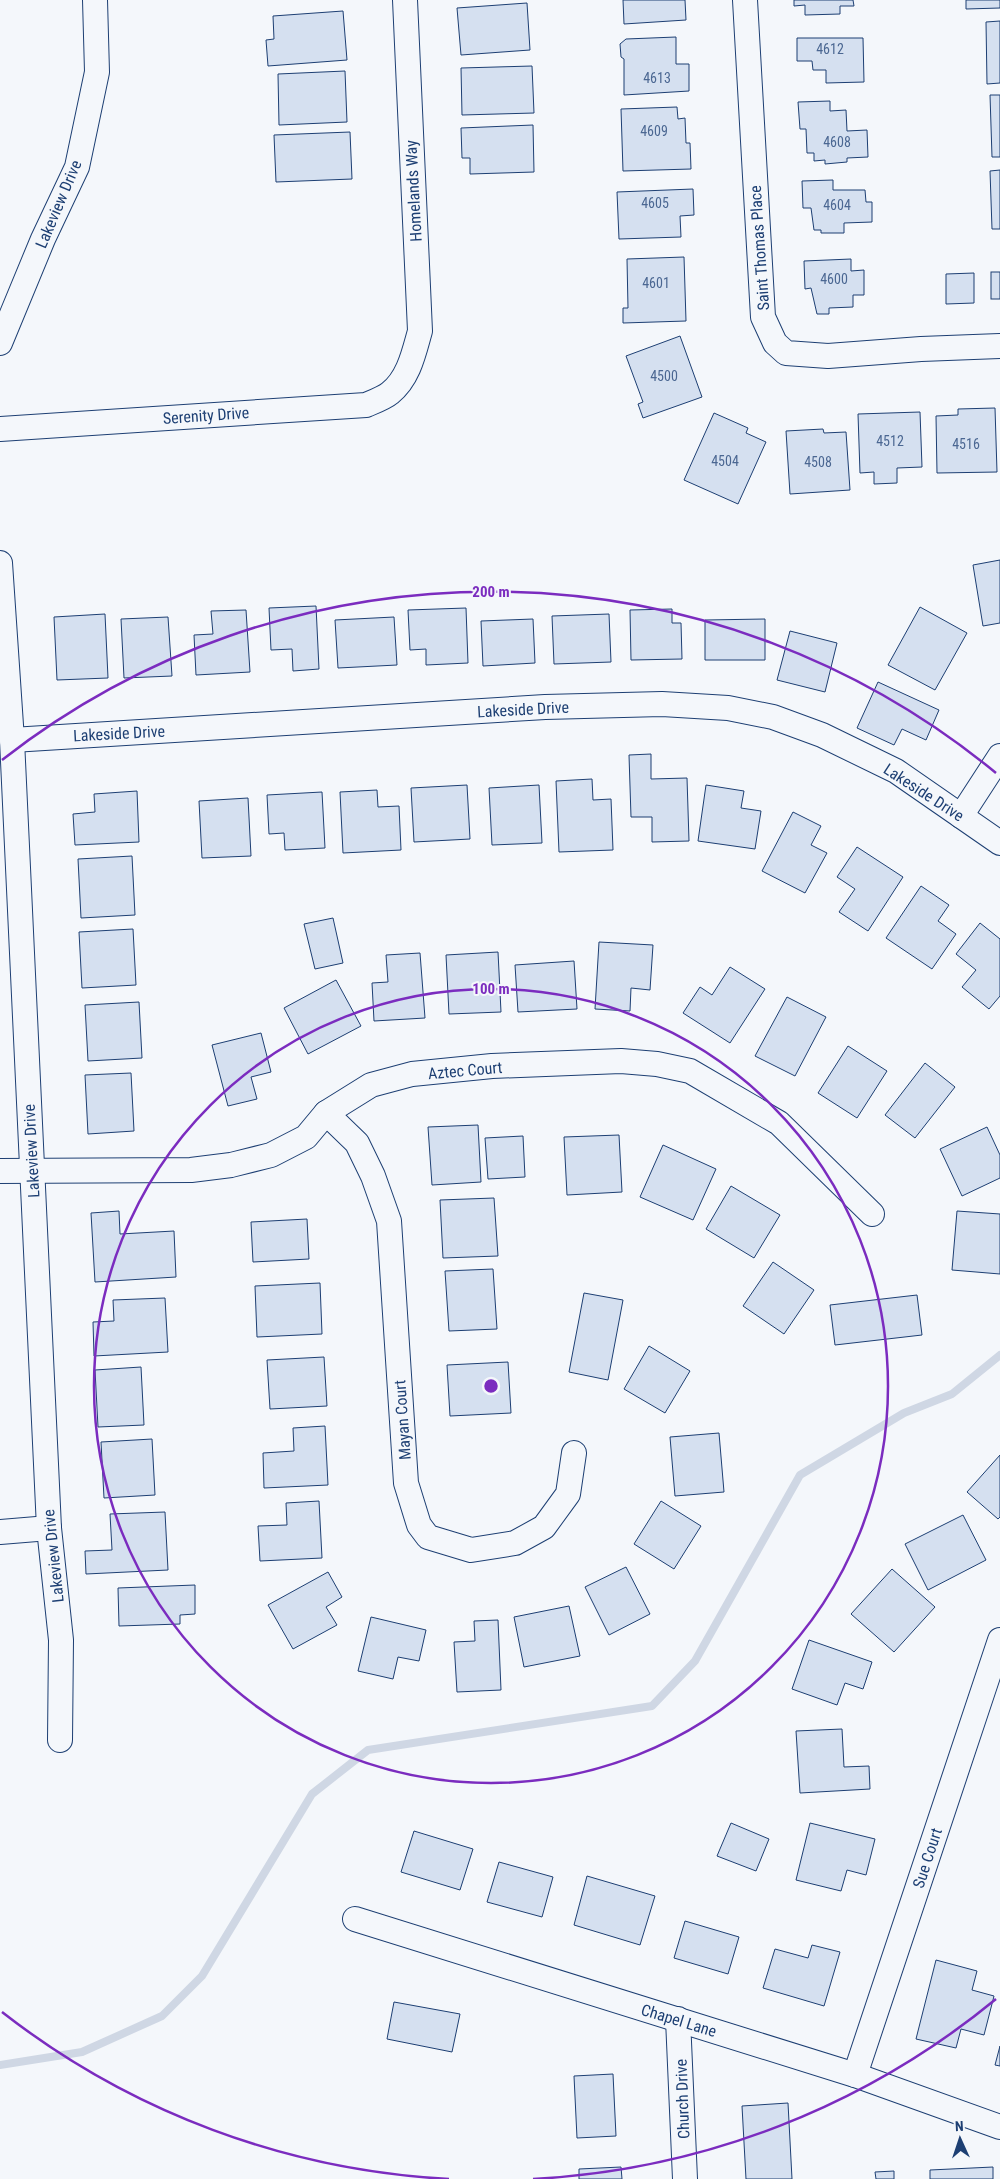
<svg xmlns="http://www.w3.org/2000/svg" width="1000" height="2179" font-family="'Roboto Condensed',sans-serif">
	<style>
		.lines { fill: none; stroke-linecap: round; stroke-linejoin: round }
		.stream { stroke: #cfd7e4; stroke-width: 8 }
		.building { fill: #d5e0f0; stroke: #1d3f73 }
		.street-casing { stroke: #1d3f73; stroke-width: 26 }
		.street { stroke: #f4f7fb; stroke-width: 24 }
		.ring { fill: none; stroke: #7b2cbf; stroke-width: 2.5 }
		.labels { text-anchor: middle; stroke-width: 4; stroke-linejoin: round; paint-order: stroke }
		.number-label { font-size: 14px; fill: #4b6792 }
		.street-label { font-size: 16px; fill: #1d3f73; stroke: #f4f7fb }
		.centre { fill: #7b2cbf; stroke: #f4f7fb; stroke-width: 2.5 }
		.ring-label { font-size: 15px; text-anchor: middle; font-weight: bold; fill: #7b2cbf; stroke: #f4f7fb; stroke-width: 4; stroke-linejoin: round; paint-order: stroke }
	</style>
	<rect width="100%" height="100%" fill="#f4f7fb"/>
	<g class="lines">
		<!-- stream -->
		<polyline class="stream" points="0,2065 82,2052 162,2016 202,1976 312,1794 368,1750 652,1706 695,1661 800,1475 904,1413 952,1394 1000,1355"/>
	</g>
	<!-- building -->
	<g class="building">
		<polygon points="623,0 685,0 686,20 624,24"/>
		<polygon points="794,0 853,0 854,6 840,6 840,14 805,15 805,5 794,6"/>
		<polygon points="966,0 1000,0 1000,8 966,9"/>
		<polygon points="527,3 530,50 461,55 457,8"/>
		<polygon points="343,11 347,60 268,66 266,40 274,39 273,16"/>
		<polygon points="1000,21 1000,83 987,84 986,22"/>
		<polygon points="676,37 676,64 689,64 689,91 624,95 624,59 621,57 620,44 626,39"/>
		<polygon points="797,38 863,38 864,82 826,83 826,70 813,70 812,61 797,61"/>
		<polygon points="532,66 534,113 462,115 461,68"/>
		<polygon points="345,71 347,122 279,125 278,74"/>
		<polygon points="990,95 1000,95 1000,157 992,157"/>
		<polygon points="830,101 830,111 846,110 847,131 867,130 868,157 847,158 847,162 825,164 825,160 814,161 814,153 807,153 806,129 800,129 798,102"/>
		<polygon points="677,107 678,119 685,118 686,143 690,143 691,169 623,171 621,109"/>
		<polygon points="533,125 534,172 470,174 470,158 462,158 461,128"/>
		<polygon points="350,132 352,179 276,182 274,135"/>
		<polygon points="1000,170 1000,229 992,229 990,171"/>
		<polygon points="833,180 833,190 865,190 866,202 872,202 872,222 844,223 844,233 821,233 821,230 814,230 811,208 803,208 802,181"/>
		<polygon points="693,189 694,215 680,216 681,237 619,239 617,192"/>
		<polygon points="684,257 686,321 623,323 623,308 628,308 627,259"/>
		<polygon points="851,259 851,271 864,270 864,295 853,295 853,307 829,308 829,314 817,314 811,288 805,289 804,261"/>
		<rect x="991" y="272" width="9" height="27"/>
		<polygon points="974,273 974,303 946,304 946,274"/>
		<polygon points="680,336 702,397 643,418 638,404 643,402 626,356"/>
		<polygon points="995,408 997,472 937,473 936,416 958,415 958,409"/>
		<polygon points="920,412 922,467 897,468 897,483 874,484 874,472 860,473 858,414"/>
		<polygon points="714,413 748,428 746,433 766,442 738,504 684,480"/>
		<polygon points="823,429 824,433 846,432 850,490 790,494 786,431"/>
		<polygon points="1000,560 1000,623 983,626 973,565"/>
		<polygon points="316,606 319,669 293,671 292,649 271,650 269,608"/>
		<polygon points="920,607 967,633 935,690 888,665"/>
		<polygon points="466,608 468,663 426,665 426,649 410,650 408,610"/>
		<polygon points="672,609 672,623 681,623 682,659 631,660 630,610"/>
		<polygon points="246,610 250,672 196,675 194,635 213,634 211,611"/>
		<polygon points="105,614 108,678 57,680 54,617"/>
		<polygon points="609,614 611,662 554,664 552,616"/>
		<polygon points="168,617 172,676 124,678 121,619"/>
		<polygon points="394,617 397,665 338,668 335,620"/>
		<polygon points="533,619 535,663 483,666 481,621"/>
		<polygon points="765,619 765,660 705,660 705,620"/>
		<polygon points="790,631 837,643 825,692 777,680"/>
		<polygon points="878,682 939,710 926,740 902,729 894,745 857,728"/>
		<polygon points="651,754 651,779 687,778 689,841 652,842 652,817 631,817 629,755"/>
		<polygon points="592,779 593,800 611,799 613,850 559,852 556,781"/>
		<polygon points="467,785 470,839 414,842 411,788"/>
		<polygon points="539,785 542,843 492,845 489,788"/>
		<polygon points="706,785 744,791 741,808 761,811 755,849 698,841"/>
		<polygon points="377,790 378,807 399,806 401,850 343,853 340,792"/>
		<polygon points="137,791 139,842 75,845 73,814 95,812 94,794"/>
		<polygon points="322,792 325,848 285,850 284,833 269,834 267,795"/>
		<polygon points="248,798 251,856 202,858 199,801"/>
		<polygon points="793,812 821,826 811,845 827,853 805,893 762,871"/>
		<polygon points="857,847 903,877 868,931 839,912 855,889 837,877"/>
		<polygon points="132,856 135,915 81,918 78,859"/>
		<polygon points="921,886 949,905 938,921 956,934 932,969 886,938"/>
		<polygon points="333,918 343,963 315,969 304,924"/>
		<polygon points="980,923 1000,939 1000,996 989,1009 962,987 976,970 956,954"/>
		<polygon points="133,929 136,985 82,988 79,932"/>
		<polygon points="599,942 653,945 650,990 631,988 630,1011 595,1009"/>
		<polygon points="498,952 501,1012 449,1014 446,955"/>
		<polygon points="420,953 425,1018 374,1021 372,983 388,982 386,955"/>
		<polygon points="574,961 577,1009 518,1012 515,965"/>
		<polygon points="730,967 765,989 730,1043 683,1013 700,987 712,995"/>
		<polygon points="336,980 361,1026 308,1054 284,1008"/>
		<polygon points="787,997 826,1017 795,1076 755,1056"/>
		<polygon points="139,1002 142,1058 88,1061 85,1005"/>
		<polygon points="261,1033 271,1072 251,1077 257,1099 228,1106 212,1045"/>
		<polygon points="848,1046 887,1071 857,1118 818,1093"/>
		<polygon points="925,1063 955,1087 915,1138 885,1115"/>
		<polygon points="131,1073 134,1131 88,1134 85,1075"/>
		<polygon points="478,1125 481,1182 432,1185 428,1127"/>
		<polygon points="987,1127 1000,1155 1000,1178 962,1196 940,1149"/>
		<polygon points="619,1135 622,1192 567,1195 564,1137"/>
		<polygon points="523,1136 525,1177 488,1179 485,1138"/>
		<polygon points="663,1145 716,1169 693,1220 640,1197"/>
		<polygon points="731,1186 780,1215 754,1258 706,1229"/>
		<polygon points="494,1198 498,1256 443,1258 440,1200"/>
		<polygon points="119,1211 120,1234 174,1231 176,1277 95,1282 91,1213"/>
		<polygon points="957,1211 1000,1214 1000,1274 952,1270"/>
		<polygon points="307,1219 309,1259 253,1262 251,1222"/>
		<polygon points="773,1262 814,1290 784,1334 743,1306"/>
		<polygon points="493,1269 497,1329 449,1331 445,1271"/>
		<polygon points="320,1283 322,1334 257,1337 255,1286"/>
		<polygon points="584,1293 623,1300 608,1380 569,1372"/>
		<polygon points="917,1295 922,1335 835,1345 830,1305"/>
		<polygon points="165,1298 168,1352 94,1356 93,1322 114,1321 113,1300"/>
		<polygon points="649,1346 690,1371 665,1413 624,1389"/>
		<polygon points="324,1357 327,1406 270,1409 267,1360"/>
		<polygon points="508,1362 511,1413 450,1416 447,1365"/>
		<polygon points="141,1367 144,1425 98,1427 95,1370"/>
		<polygon points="325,1426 328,1485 264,1488 263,1453 294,1451 293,1428"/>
		<polygon points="719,1433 724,1492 675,1496 670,1437"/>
		<polygon points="152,1439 155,1495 104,1498 101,1442"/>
		<polygon points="1000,1455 1000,1517 998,1519 967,1492"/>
		<polygon points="319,1501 322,1558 260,1561 258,1526 287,1525 286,1503"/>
		<polygon points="661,1501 701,1526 674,1569 634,1544"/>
		<polygon points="165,1512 168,1570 86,1574 85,1551 112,1550 110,1514"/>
		<polygon points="963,1515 986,1560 928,1590 905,1544"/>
		<polygon points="626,1567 650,1614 609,1635 585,1587"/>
		<polygon points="892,1569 935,1607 894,1652 851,1614"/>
		<polygon points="328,1572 342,1597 326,1607 337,1625 293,1649 268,1605"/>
		<polygon points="195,1585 195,1614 180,1615 180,1624 119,1626 118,1588"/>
		<polygon points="569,1606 580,1656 524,1667 514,1617"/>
		<polygon points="371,1617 426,1630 419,1661 398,1657 393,1679 358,1671"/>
		<polygon points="498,1620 501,1690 457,1692 454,1642 475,1641 474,1621"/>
		<polygon points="809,1640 872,1662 863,1689 845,1683 837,1705 792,1689"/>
		<polygon points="842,1729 844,1767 869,1766 870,1789 800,1793 796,1731"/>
		<polygon points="731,1823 769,1839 756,1871 717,1856"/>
		<polygon points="810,1823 875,1839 866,1875 847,1870 841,1891 796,1880"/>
		<polygon points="414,1831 473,1849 460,1890 401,1872"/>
		<polygon points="499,1862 553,1877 542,1917 487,1902"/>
		<polygon points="587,1876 655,1896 640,1945 574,1925"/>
		<polygon points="685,1921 739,1937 728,1974 674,1958"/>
		<polygon points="812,1945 840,1952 824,2006 763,1988 775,1949 808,1958"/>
		<polygon points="936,1960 977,1971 972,1990 994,1996 984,2035 961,2029 956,2048 916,2039"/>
		<polygon points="394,2002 460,2014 452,2052 387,2039"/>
		<polygon points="1000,2046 1000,2066 995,2065"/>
		<polygon points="613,2074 616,2136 577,2138 574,2076"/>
		<polygon points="788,2103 792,2179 746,2179 742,2106"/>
		<polygon points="621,2167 622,2179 579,2179 579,2169"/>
		<polygon points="993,2167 993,2179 930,2179 930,2170"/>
		<polygon points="894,2171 894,2179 876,2179 875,2172"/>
	</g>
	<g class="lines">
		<!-- street casing -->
		<g class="street-casing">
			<g id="street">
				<polyline points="745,0 763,317 775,343 786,353 828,356 921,349 1000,346"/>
				<polyline points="0,343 43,239 77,167 97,72 95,0"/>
				<path d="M0,429l366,-24c7,-3 18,-7 24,-12 19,-15 24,-41 30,-62l-15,-331"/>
				<polyline points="0,563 12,740 49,1528 61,1640 60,1740"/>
				<polyline points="12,740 545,707 662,704 728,708 773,717 822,735 896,771 1000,843"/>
				<polyline points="961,816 1000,756"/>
				<polyline points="326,1113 357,1143 373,1176 389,1221 406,1483 419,1525 428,1537 471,1550 515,1543 544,1527 568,1494 574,1453"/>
				<polyline points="0,1171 191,1170 231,1165 271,1155 306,1137 326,1113 371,1085 412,1074 492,1066 621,1061 657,1064 690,1071 779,1123 872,1214"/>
				<polyline points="0,1532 49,1528"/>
				<polyline points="355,1919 855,2075 1000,2127"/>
				<polyline points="678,2019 685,2179"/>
				<polyline points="855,2075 1000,1640"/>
			</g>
		</g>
		<!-- street -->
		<use href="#street" class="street"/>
	</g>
	<!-- distance rings -->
	<g class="ring">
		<circle cx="491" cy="1386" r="397"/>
		<path d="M996 1999A794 794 0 0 1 533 2179M449 2179A794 794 0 0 1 2 2012M2 760A794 794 0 0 1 996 773"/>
	</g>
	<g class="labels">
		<!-- number labels -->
		<g class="number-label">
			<text x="830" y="54">4612</text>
			<text x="657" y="83">4613</text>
			<text x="654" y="136">4609</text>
			<text x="837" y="147">4608</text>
			<text x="655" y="208">4605</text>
			<text x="837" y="210">4604</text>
			<text x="834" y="284">4600</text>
			<text x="656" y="288">4601</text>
			<text x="664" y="381">4500</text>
			<text x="890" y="446">4512</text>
			<text x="966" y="449">4516</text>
			<text x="725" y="466">4504</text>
			<text x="818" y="467">4508</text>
		</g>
		<!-- street labels -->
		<g class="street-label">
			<text transform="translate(413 191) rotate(-93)" y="6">Homelands Way</text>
			<text transform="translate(58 204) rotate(-67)" y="6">Lakeview Drive</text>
			<text transform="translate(759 248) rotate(-94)" y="6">Saint Thomas Place</text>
			<text transform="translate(206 415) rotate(-4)" y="6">Serenity Drive</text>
			<text transform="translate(523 709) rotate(-3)" y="6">Lakeside Drive</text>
			<text transform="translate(119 733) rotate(-3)" y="6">Lakeside Drive</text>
			<text transform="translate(924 792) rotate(33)" y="6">Lakeside Drive</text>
			<text transform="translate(465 1070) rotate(-5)" y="6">Aztec Court</text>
			<text transform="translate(31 1151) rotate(-93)" y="6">Lakeview Drive</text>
			<text transform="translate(402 1420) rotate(-94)" y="6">Mayan Court</text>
			<text transform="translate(53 1556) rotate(-96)" y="6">Lakeview Drive</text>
			<text transform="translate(927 1858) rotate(-72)" y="6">Sue Court</text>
			<text transform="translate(679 2020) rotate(17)" y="6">Chapel Lane</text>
			<text transform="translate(682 2099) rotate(-92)" y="6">Church Drive</text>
		</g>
	</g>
	<circle cx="491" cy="1386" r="8" class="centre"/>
	<g class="ring-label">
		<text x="491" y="597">200 m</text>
		<text x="491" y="994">100 m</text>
	</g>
	<!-- north arrow -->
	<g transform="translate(960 2139) rotate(357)" stroke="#f4f7fb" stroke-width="4" paint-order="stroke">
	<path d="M0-4L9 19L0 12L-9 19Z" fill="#1d3f73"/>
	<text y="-8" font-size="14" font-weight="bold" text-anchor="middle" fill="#1d3f73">N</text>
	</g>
</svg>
